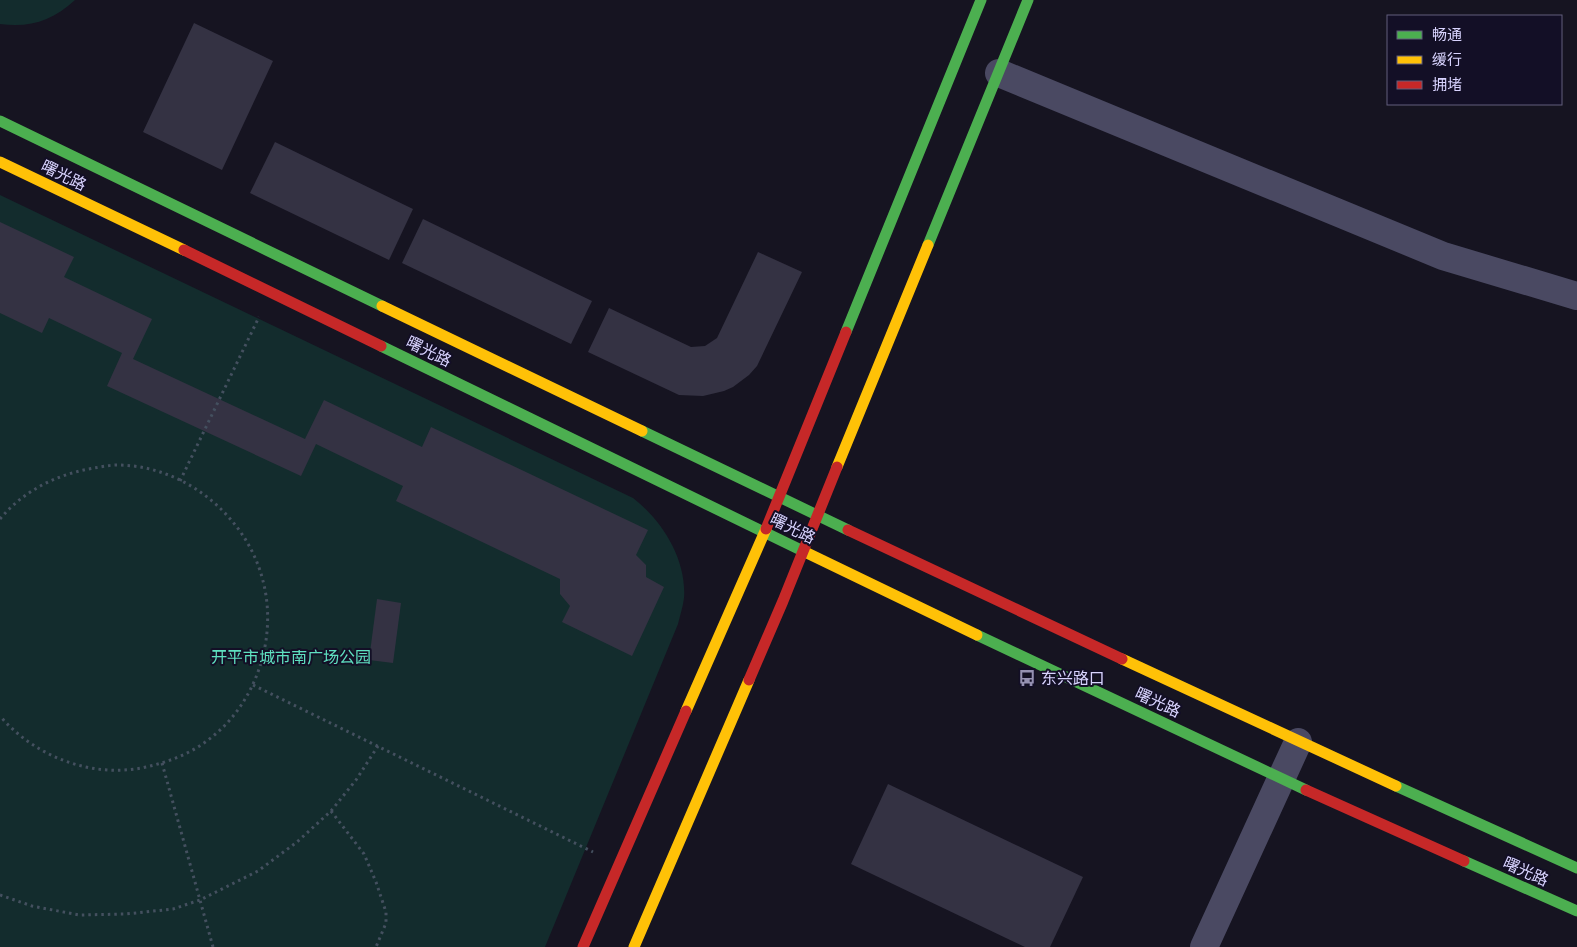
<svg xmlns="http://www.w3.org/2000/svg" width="1577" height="947" font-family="Roboto,'Noto Sans SC',sans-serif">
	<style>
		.green { fill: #132c2d }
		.building { fill: #343243 }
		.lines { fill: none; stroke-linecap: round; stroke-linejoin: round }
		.path { stroke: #44505f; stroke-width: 3; stroke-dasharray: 2.5 4; stroke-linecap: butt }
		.street { stroke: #4a4962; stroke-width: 28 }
		.fast { stroke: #4caf50; stroke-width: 11 }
		.slow { stroke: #ffc107; stroke-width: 11 }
		.jam { stroke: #c62828; stroke-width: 11 }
		.labels { text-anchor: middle; stroke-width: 4; stroke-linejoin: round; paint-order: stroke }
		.street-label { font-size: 16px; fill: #d9d4ff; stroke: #130f26 }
		.park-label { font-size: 16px; fill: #5fe0c0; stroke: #130f26 }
		.poi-label { font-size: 16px; fill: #d9d4ff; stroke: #130f26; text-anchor: start }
	</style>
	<rect width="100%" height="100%" fill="#161421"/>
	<!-- green -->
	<g class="green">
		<path d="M0,0h75c-23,21 -45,28 -75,24z"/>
		<path d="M0,195l633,303c29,22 54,62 51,100 -1,9 -4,17 -6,26l-133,323h-545z"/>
	</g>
	<!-- building -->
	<g class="building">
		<polygon points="194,23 273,61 222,170 143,132"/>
		<polygon points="275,142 413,209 389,260 250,193"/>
		<polygon points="423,219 592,301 571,344 402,263"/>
		<polygon points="0,222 74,257 64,277 152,319 133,359 305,439 324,400 422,447 431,427 648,530 636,555 646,565 646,577 664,587 632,656 562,622 570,606 560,594 560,579 396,501 403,486 316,444 301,476 107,386 122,353 49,318 42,333 0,313"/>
		<polygon points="758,252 802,272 757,366 749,375 733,387 724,391 703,396 679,395 588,352 609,308 691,347 705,346 717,338"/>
		<polygon points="377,599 401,603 393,663 369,660"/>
		<polygon points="888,784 1083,877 1050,947 1025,947 851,864"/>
	</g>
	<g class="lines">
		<!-- path -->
		<g class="path">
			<polyline points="180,481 259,317"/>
			<path d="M0,519c24,-29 58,-45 94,-51 7,-1 15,-3 23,-3 67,0 130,51 146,116 15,57 -7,124 -55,159 -18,14 -40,22 -62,27 -53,12 -111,-10 -146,-51"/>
			<polyline points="253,685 593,852"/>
			<polyline points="162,763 213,947"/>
			<polyline points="331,811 364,854 376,882 386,912 386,923 376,947"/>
			<polyline points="0,895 32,906 79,915 126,914 173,909 200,900 258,871 297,842 331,811 356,780 378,746"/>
		</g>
		<!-- street -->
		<g class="street">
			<polyline points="999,73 1443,256 1577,296"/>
			<polyline points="1204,947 1298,742"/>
		</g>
		<!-- fast -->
		<g class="fast">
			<polyline points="0,121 382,306"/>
			<polyline points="928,245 1028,0"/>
			<polyline points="846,332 981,0"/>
			<polyline points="381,346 805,552"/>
			<polyline points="642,431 848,530"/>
			<polyline points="977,635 1306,790"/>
			<polyline points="1396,786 1577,868"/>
			<polyline points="1464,861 1577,911"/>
		</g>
		<!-- slow -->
		<g class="slow">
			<polyline points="0,162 184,250"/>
			<polyline points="382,306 642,431"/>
			<polyline points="837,467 928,245"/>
			<polyline points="805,552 977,635"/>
			<polyline points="1122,659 1396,786"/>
			<polyline points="686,711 766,529"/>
			<polyline points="634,947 749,680"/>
		</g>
		<!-- jam -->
		<g class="jam">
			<polyline points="184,250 381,346"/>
			<polyline points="766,529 846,332"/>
			<polyline points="848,530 1122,659"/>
			<polyline points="749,680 783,601 837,467"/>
			<polyline points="1306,790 1464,861"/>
			<polyline points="583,947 686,711"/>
		</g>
	</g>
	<!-- icons -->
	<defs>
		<g id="bus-bare" transform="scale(1.35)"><path d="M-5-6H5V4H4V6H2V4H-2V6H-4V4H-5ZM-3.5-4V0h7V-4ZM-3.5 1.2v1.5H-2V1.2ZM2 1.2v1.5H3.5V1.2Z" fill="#9591b1" stroke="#130f26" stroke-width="2.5" paint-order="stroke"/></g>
	</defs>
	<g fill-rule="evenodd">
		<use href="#bus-bare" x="1027" y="678"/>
	</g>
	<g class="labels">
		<!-- street labels -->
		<g class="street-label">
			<text transform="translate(64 175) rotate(26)" y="6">曙光路</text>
			<text transform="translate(429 351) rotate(26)" y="6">曙光路</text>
			<text transform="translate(793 528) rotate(26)" y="6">曙光路</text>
			<text transform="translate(1158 702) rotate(25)" y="6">曙光路</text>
			<text transform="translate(1526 871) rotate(24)" y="6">曙光路</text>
		</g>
		<!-- park labels -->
		<g class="park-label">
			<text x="291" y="663">开平市城市南广场公园</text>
		</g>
		<!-- poi labels -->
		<g class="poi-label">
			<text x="1041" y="684">东兴路口</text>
		</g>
	</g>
	<!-- legend -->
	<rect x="1387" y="15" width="175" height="90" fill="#130f26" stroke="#625e7d"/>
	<rect x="1397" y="31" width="25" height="8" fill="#4caf50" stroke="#625e7d"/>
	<text x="1432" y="40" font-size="15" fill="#d9d4ff">畅通</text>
	<rect x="1397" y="56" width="25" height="8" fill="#ffc107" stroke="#625e7d"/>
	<text x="1432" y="65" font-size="15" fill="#d9d4ff">缓行</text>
	<rect x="1397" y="81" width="25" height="8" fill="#c62828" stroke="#625e7d"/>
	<text x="1432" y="90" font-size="15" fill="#d9d4ff">拥堵</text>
</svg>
